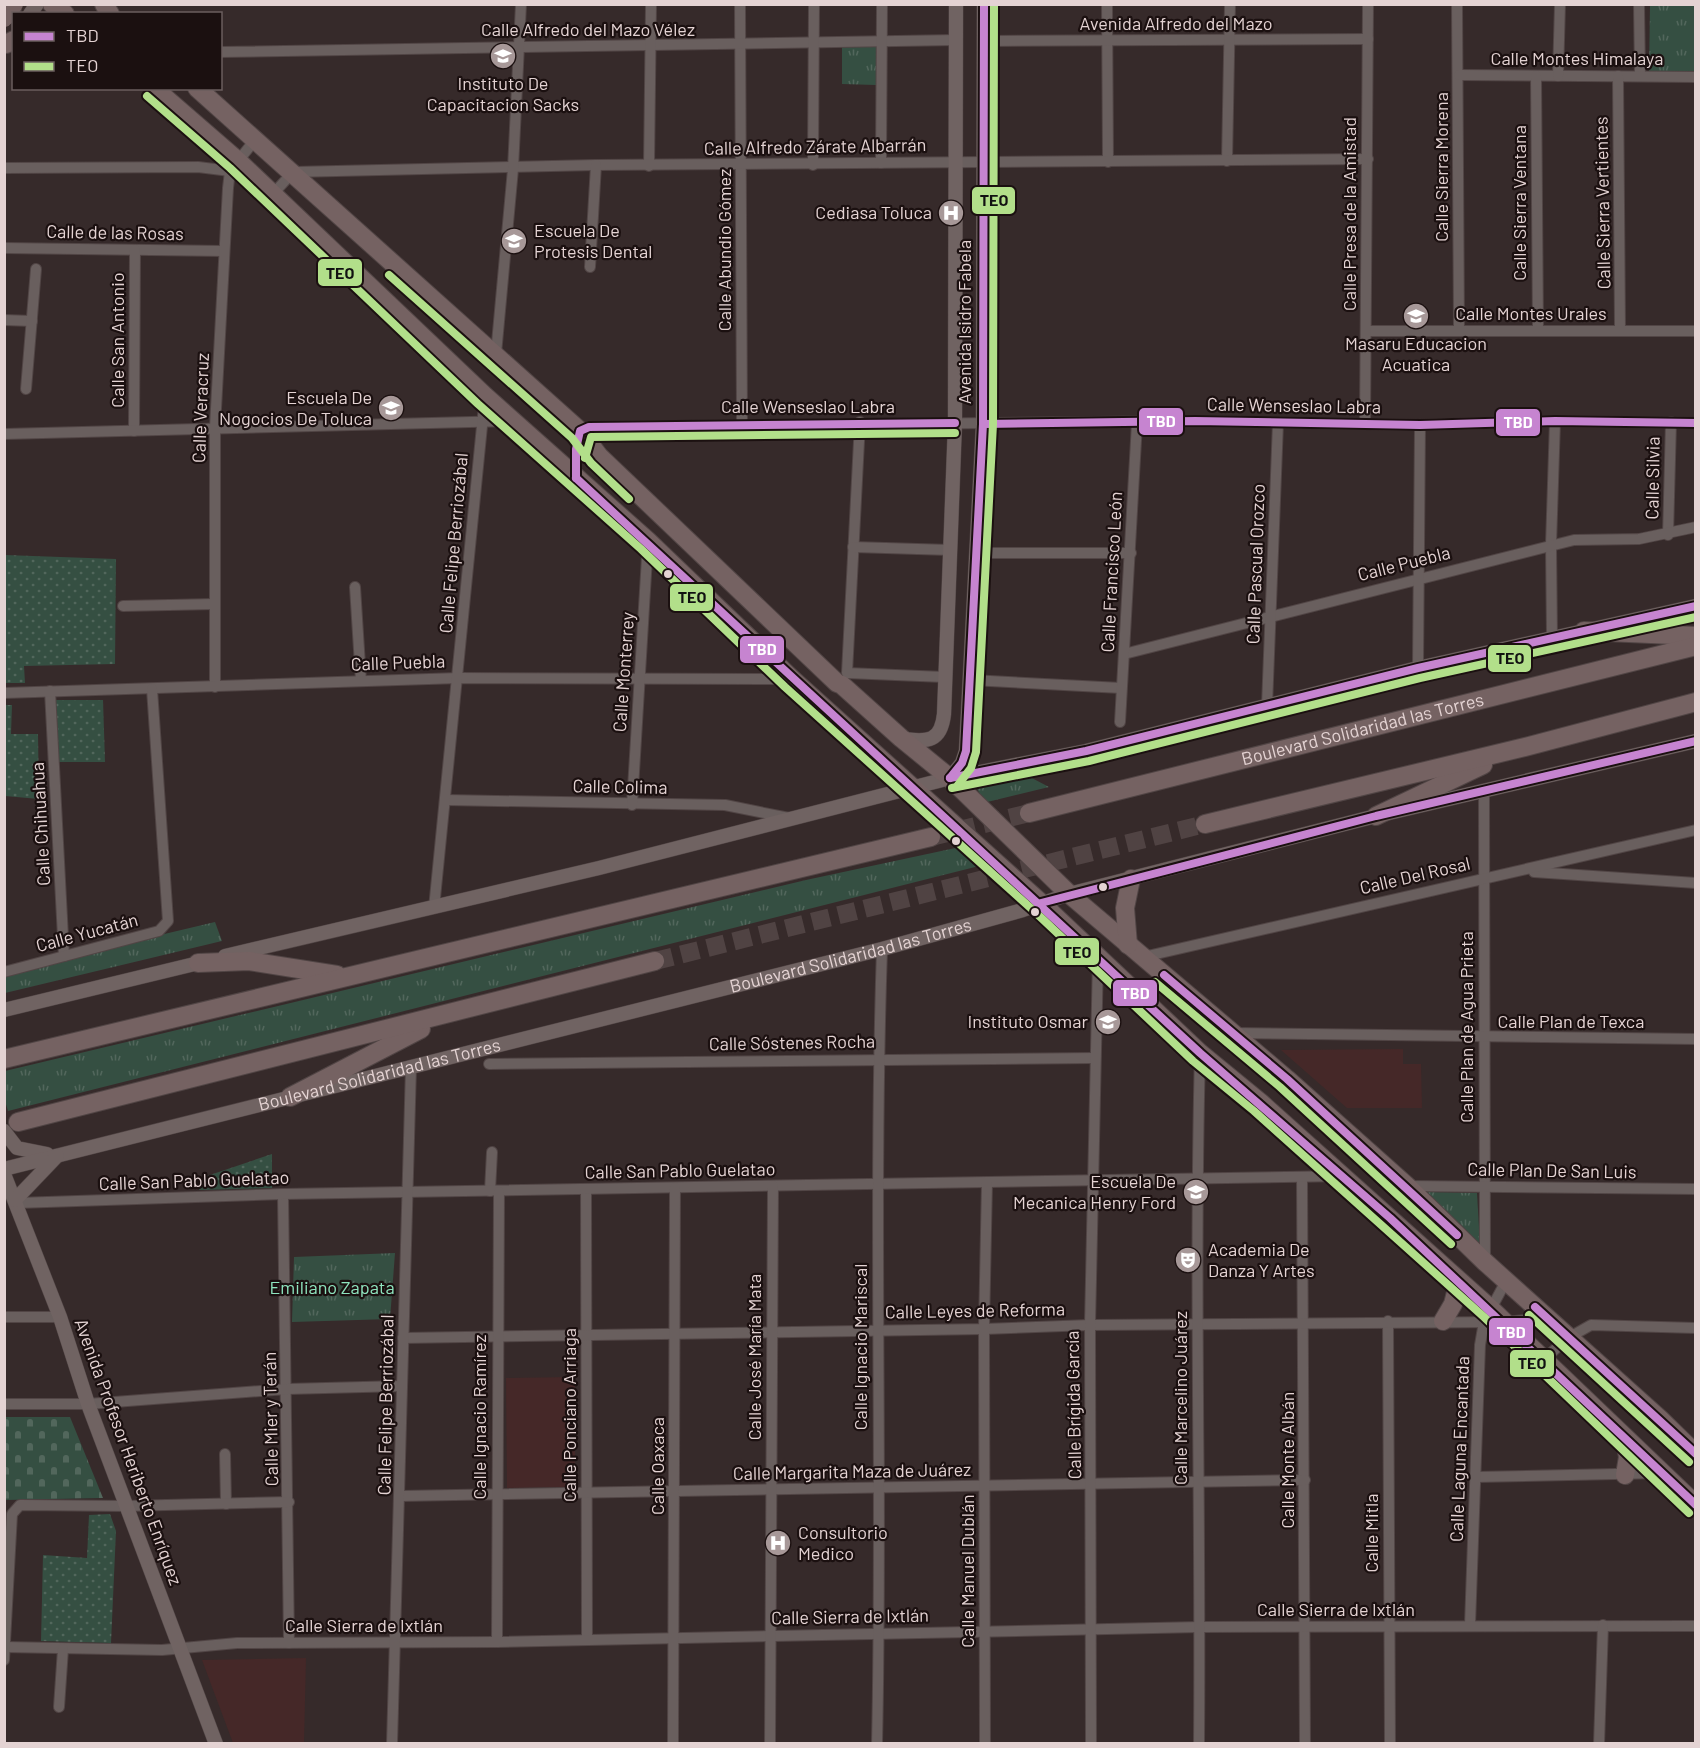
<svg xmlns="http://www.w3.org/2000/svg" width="1700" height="1748" font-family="Barlow,sans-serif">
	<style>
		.built { fill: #452828 }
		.grass { fill: url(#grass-dots) }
		.cemetery { fill: url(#cemetery-stones) }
		.park { fill: url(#park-tufts) }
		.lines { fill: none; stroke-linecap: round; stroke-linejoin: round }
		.highway-tunnel { stroke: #504343; stroke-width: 18; stroke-dasharray: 18 9; stroke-linecap: butt }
		.street-casing { stroke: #514545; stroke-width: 12 }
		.secondary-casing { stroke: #514545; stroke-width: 15 }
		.highway-casing { stroke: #514545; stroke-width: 20 }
		.street { stroke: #695f5e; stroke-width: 10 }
		.secondary { stroke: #706362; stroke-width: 14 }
		.highway { stroke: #756262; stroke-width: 18 }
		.highway-bridge-casing { stroke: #514545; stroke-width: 20; stroke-linecap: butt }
		.highway-bridge { stroke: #756262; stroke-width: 18 }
		.bus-1-casing { stroke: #1b1010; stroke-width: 12 }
		.bus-2-casing { stroke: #1b1010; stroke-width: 12 }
		.bus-1 { stroke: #c684d0; stroke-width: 8 }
		.bus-2 { stroke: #b2df8a; stroke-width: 8 }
		.bus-dot { fill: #e4d3d3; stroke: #1b1010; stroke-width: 2 }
		.labels { text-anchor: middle; stroke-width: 4.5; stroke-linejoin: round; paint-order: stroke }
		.street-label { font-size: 18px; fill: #e4d3d3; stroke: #1b1010 }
		.poi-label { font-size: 18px; fill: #e4d3d3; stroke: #1b1010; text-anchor: end }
		.park-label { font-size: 18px; fill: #8fe5bf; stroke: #1b1010 }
		.line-badge { stroke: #1b1010; stroke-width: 2 }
		.badge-label { font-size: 16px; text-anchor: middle; font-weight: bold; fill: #fff }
		.pale-badge-label { font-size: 16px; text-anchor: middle; font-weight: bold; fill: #111 }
	</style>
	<defs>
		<pattern id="grass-dots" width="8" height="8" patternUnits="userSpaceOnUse" patternTransform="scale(1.5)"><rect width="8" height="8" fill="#354f42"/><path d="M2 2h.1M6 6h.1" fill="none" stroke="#52675c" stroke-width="1.8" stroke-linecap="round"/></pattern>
		<pattern id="cemetery-stones" width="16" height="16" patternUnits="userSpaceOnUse" patternTransform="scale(1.5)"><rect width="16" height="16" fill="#354f42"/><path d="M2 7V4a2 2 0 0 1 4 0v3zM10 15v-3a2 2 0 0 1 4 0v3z" fill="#52675c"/></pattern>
		<pattern id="park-tufts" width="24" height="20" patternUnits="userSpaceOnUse" patternTransform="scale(1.5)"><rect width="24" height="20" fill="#354f42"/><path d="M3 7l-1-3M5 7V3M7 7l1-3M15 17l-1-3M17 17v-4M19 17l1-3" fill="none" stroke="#52675c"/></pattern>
	</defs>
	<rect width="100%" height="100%" fill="#362a2a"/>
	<!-- built -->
	<g class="built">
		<polygon points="1403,1049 1403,1064 1421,1064 1422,1108 1347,1108 1281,1050"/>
		<polygon points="575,1377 575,1487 507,1488 506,1378"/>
		<polygon points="306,1658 304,1743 233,1743 202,1660"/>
	</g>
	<!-- grass -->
	<g class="grass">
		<polygon points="5,555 116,559 115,664 24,666 25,683 6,683"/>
		<polygon points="54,700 103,700 105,762 59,762"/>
		<polygon points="4,705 12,705 11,734 38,734 39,799 5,796"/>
		<polygon points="272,1154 272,1188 199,1190 198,1179"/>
		<polygon points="110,1514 116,1531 111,1643 41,1641 43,1555 87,1558 89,1515"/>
	</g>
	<!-- cemetery -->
	<polygon class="cemetery" points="5,1417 70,1417 103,1498 5,1500"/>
	<!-- park -->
	<g class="park">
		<polygon points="1650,5 1695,5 1695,74 1649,74"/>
		<polygon points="877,46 876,85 842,84 842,47"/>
		<polygon points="1028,776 1049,787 983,803 977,788"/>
		<polygon points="960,847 979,866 8,1111 5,1101 5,1071 806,880"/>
		<polygon points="215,922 222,941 5,993 4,972"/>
		<polygon points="1427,1192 1477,1193 1480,1244"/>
		<polygon points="395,1253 390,1319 292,1322 294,1257"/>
	</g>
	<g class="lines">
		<!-- highway-tunnel -->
		<g class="highway-tunnel">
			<polyline points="931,837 1029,813"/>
			<polyline points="655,961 1205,824"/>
		</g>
		<!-- street casing -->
		<g class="street-casing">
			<g id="street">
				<polyline points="740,4 742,424"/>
				<polyline points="1107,4 1108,162"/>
				<polyline points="1457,4 1459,330"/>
				<polyline points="1639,4 1640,76"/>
				<polyline points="985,41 1368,39"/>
				<polyline points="220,52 956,40"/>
				<polyline points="1459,75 1696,77"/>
				<polyline points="1536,76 1538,330"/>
				<polyline points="1558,76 1560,4"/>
				<polyline points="1618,76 1620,330"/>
				<polyline points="1227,161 1230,4"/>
				<polyline points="881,163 882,4"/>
				<polyline points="813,165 814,4"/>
				<polyline points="649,166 651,4"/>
				<polyline points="4,168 198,167 230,171"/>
				<polyline points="273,194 293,172 596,165 1368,159"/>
				<polyline points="4,248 224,251"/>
				<polyline points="590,267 596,165"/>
				<polyline points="4,320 32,321"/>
				<polyline points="1366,331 1696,331"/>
				<polyline points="496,354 513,169 521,4"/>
				<polyline points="26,389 36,269"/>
				<polyline points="860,422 847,673 944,677"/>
				<polyline points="1365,424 1368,4"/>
				<polyline points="134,431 135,250"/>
				<polyline points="4,434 513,421"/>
				<polyline points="576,478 576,449 580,431 589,427 1195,421 1420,425 1555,421 1696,423"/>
				<polyline points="1668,535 1671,422"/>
				<polyline points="853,547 950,550"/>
				<polyline points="978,553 1131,553"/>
				<polyline points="355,587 361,681"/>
				<polyline points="123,606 215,604"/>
				<polyline points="1552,638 1551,545 1555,421"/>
				<polyline points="1124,654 1574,540 1639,539 1696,527"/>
				<polyline points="1418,668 1420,425"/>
				<polyline points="971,680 1121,688"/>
				<polyline points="215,687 215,427 228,188 230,171 255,140"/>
				<polyline points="50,691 64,956"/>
				<polyline points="4,693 459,678 792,679"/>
				<polyline points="1267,706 1278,423"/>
				<polyline points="1120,722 1137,423"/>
				<polyline points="1484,791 1485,1262"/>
				<polyline points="446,800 725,805 789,818"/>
				<polyline points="632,805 648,541"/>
				<polyline points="1534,872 1696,883"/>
				<polyline points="434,908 485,396"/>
				<polyline points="1143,957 1696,830"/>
				<polyline points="4,972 159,931 168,921 152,689"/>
				<polyline points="1234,1033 1696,1039"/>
				<polyline points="489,1064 1095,1058"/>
				<polyline points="1302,1177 1305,1744"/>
				<polyline points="1408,1186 1696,1189"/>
				<polyline points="586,1189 587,1640"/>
				<polyline points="490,1191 492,1152"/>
				<polyline points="283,1194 289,1643"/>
				<polyline points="17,1203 283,1194 1344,1176"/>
				<polyline points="4,1317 60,1317"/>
				<polyline points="1388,1321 1390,1744"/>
				<polyline points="403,1338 984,1329 1090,1325 1503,1322 1547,1318"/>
				<polyline points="1543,1360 1568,1338 1591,1325 1696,1328"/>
				<polyline points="4,1404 88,1404 287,1389 402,1386"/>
				<polyline points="225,1454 226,1504"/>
				<polyline points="1475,1477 1662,1473"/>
				<polyline points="400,1496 1305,1480"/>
				<polyline points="1470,1625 1480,1345 1484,1322 1506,1281"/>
				<polyline points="497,1642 499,1192"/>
				<polyline points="4,1647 162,1650 237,1643 497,1642 1200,1627 1696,1626"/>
				<polyline points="4,1660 12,1514 20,1505 126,1506 289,1502"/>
				<polyline points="59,1707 63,1649"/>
				<polyline points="392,1744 411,1067"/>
				<polyline points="673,1744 675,1188"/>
				<polyline points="770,1744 773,1186"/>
				<path d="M877,1744c6,-265 -4,-530 5,-795"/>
				<polyline points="985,1744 984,1329 987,1182"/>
				<polyline points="1091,1744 1090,1325 1098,958"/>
				<path d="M1199,1744c2,-231 -5,-461 1,-691"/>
				<polyline points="1599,1744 1603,1625"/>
			</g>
		</g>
		<!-- secondary casing -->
		<g class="secondary-casing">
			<g id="secondary">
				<polyline points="30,14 37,4"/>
				<path d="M903,739c25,3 38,3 41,-25l11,-291 1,-419"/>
				<polyline points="950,778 962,763 966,751 983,424 984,4"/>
				<polyline points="225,956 599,868 950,778 1086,751 1418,668 1696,606"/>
				<polyline points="4,1010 207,961"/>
				<polyline points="4,1131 17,1148 47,1154"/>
				<path id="s1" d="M4,1169l878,-220 141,-39 46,-16 307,-78 320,-75"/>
				<polyline points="4,1174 60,1317 88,1404 216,1744"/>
				<polyline points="15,1200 57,1156"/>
			</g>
		</g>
		<!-- highway casing -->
		<g class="highway-casing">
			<g id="highway">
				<polyline points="52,4 65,14"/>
				<polyline points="104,4 110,14"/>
				<polyline points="6,44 14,40"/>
				<polyline points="154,88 237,160 485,396 648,541 792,679 1041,903 1200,1053 1261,1103 1491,1309 1696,1505"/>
				<polyline points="197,88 580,431 599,456 837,683 842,685 901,738 950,778 1069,894 1287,1079 1407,1186 1485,1262 1660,1419 1696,1454"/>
				<polyline points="1584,631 1696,636"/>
				<path id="s2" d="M1029,813l667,-167"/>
				<polyline points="1376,816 1483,765"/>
				<polyline points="1205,824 1525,747 1696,702"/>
				<polyline points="1128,945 1125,908 1131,879"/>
				<polyline points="198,963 249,961 337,975"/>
				<polyline points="4,1059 931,837"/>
				<polyline points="290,1097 421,1029"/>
				<polyline points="18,1122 655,961"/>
				<polyline points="1443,1321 1453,1304 1459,1281"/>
				<polyline points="1625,1440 1628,1457 1625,1475"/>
			</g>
		</g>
		<!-- street -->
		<use href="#street" class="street"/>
		<!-- secondary -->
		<use href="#secondary" class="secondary"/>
		<!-- highway -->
		<use href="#highway" class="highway"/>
		<!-- highway-bridge casing -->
		<g class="highway-bridge-casing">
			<polyline id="highway-bridge" points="4,18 14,4"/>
		</g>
		<!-- highway-bridge -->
		<use href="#highway-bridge" class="highway-bridge"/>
		<!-- bus-1 casing -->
		<g class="bus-1-casing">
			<g id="bus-1">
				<polyline points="983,424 1195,421 1420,425 1555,421 1696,423"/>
				<polyline points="576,478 1200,1053 1390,1218 1696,1505"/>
				<polyline points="576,478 576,449 580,431 589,427 955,423"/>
				<polyline points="950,778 962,763 966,751 983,424 984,4"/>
				<polyline points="950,778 1086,751 1418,668 1696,606"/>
				<polyline points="1041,903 1376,816 1696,741"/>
				<polyline points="1164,975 1287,1079 1457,1235"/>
				<polyline points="1535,1307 1696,1454"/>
			</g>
		</g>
		<!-- bus-2 casing -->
		<g class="bus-2-casing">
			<g id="bus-2">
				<polyline points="147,96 230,168 478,404 641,549 785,687 1034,911 1193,1061 1254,1111 1484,1317 1689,1513"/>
				<polyline points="389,275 572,438 591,463 629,499"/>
				<polyline points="585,458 591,437 955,433"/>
				<polyline points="958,785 971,768 976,752 993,424 994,4"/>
				<polyline points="952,788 1089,761 1420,678 1696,617"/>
				<polyline points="1155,982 1280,1087 1451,1244"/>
				<polyline points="1529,1315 1689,1462"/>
			</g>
		</g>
		<!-- bus-1 -->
		<use href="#bus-1" class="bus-1"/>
		<!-- bus-2 -->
		<use href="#bus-2" class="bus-2"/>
	</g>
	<!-- icons -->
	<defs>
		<g id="school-disc" transform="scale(1.35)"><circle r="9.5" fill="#a79898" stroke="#1b1010"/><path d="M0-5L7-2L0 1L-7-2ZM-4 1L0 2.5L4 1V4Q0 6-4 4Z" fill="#fff"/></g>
		<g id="hospital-disc" transform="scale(1.35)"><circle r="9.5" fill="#a79898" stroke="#1b1010"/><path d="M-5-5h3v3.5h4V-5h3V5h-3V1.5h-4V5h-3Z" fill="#fff"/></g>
		<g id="university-disc" transform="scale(1.35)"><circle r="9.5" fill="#a79898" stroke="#1b1010"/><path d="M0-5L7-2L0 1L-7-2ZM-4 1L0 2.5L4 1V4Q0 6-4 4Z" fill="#fff"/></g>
		<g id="theatre-disc" transform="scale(1.35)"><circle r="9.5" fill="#a79898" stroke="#1b1010"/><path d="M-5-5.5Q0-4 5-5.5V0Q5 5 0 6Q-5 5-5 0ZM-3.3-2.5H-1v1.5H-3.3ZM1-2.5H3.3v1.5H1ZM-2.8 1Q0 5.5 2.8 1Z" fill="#fff"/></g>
	</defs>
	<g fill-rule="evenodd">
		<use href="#school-disc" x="503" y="56"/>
		<use href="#hospital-disc" x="951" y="213"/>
		<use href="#university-disc" x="514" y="241"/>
		<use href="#school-disc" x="1416" y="316"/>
		<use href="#university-disc" x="391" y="408"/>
		<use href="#school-disc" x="1108" y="1022"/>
		<use href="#university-disc" x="1196" y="1192"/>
		<use href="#theatre-disc" x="1188" y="1260"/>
		<use href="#hospital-disc" x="778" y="1543"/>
	</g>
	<!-- markers -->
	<g class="bus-dot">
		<circle cx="668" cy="574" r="5"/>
		<circle cx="956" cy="841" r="5"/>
		<circle cx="1103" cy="887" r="5"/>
		<circle cx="1035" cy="912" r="5"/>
	</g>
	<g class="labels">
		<!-- street labels -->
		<g class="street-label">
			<text x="1176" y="30">Avenida Alfredo del Mazo</text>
			<text x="588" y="36">Calle Alfredo del Mazo Vélez</text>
			<text x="1577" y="65">Calle Montes Himalaya</text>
			<text transform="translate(815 147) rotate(-1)" y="6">Calle Alfredo Zárate Albarrán</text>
			<text transform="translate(1442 167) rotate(-90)" y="6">Calle Sierra Morena</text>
			<text transform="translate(1520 203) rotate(-90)" y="6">Calle Sierra Ventana</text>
			<text transform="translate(1603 203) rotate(-91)" y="6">Calle Sierra Vertientes</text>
			<text transform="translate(1350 214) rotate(-90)" y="6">Calle Presa de la Amistad</text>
			<text transform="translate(115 233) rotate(1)" y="6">Calle de las Rosas</text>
			<text transform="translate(725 250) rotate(-90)" y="6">Calle Abundio Gómez</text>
			<text x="1531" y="320">Calle Montes Urales</text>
			<text transform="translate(965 322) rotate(-90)" y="6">Avenida Isidro Fabela</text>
			<text transform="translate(118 340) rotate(-90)" y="6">Calle San Antonio</text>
			<text transform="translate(1294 406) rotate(1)" y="6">Calle Wenseslao Labra</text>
			<text x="808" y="413">Calle Wenseslao Labra</text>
			<text transform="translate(201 408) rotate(-88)" y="6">Calle Veracruz</text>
			<text transform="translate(1653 478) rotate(-89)" y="6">Calle Silvia</text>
			<text transform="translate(454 543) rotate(-85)" y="6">Calle Felipe Berriozábal</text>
			<text transform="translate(1256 564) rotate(-88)" y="6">Calle Pascual Orozco</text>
			<text transform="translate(1404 564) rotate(-14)" y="6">Calle Puebla</text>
			<text transform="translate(1112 572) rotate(-87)" y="6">Calle Francisco León</text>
			<text transform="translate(398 663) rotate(-2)" y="6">Calle Puebla</text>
			<text transform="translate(624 672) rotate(-86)" y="6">Calle Monterrey</text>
			<text dy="6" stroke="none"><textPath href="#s2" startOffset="344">Boulevard Solidaridad las Torres</textPath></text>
			<text transform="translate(620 787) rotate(1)" y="6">Calle Colima</text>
			<text transform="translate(41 824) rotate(-93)" y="6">Calle Chihuahua</text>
			<text transform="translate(1415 876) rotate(-13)" y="6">Calle Del Rosal</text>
			<text transform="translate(87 933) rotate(-15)" y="6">Calle Yucatán</text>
			<text dy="6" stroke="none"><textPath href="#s1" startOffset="873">Boulevard Solidaridad las Torres</textPath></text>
			<text x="1571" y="1028">Calle Plan de Texca</text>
			<text transform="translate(1467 1027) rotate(-90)" y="6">Calle Plan de Agua Prieta</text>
			<text transform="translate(792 1043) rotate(-1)" y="6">Calle Sóstenes Rocha</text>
			<text dy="6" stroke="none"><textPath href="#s1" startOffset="387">Boulevard Solidaridad las Torres</textPath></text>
			<text transform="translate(680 1171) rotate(-1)" y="6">Calle San Pablo Guelatao</text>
			<text transform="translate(1552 1171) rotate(1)" y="6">Calle Plan De San Luis</text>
			<text transform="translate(194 1181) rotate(-2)" y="6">Calle San Pablo Guelatao</text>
			<text transform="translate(975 1311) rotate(-1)" y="6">Calle Leyes de Reforma</text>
			<text transform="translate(861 1347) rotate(-90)" y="6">Calle Ignacio Mariscal</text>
			<text transform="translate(755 1357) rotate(-90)" y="6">Calle José María Mata</text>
			<text transform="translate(1181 1398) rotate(-90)" y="6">Calle Marcelino Juárez</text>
			<text transform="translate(386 1405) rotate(-89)" y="6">Calle Felipe Berriozábal</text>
			<text transform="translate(1074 1405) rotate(-91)" y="6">Calle Brígida García</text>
			<text transform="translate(570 1415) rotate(-90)" y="6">Calle Ponciano Arriaga</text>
			<text transform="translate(480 1417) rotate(-90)" y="6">Calle Ignacio Ramírez</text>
			<text transform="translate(271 1419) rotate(-91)" y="6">Calle Mier y Terán</text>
			<text transform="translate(1460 1449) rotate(-88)" y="6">Calle Laguna Encantada</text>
			<text transform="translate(128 1452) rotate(70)" y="6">Avenida Profesor Heriberto Enríquez</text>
			<text transform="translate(1288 1460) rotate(-90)" y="6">Calle Monte Albán</text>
			<text transform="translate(658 1466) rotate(-90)" y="6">Calle Oaxaca</text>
			<text transform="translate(852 1472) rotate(-1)" y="6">Calle Margarita Maza de Juárez</text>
			<text transform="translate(1372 1533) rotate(-90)" y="6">Calle Mitla</text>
			<text transform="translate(968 1571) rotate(-90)" y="6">Calle Manuel Dublán</text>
			<text x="1336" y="1616">Calle Sierra de Ixtlán</text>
			<text transform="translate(850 1617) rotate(-1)" y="6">Calle Sierra de Ixtlán</text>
			<text x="364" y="1632">Calle Sierra de Ixtlán</text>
		</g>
		<!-- poi labels -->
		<g class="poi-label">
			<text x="503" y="90" text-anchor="middle">Instituto De<tspan x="503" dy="21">Capacitacion Sacks</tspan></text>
			<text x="932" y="219">Cediasa Toluca</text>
			<text x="534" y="237" text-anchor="start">Escuela De<tspan x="534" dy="21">Protesis Dental</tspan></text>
			<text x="1416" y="350" text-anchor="middle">Masaru Educacion<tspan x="1416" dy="21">Acuatica</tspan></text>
			<text x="372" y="404">Escuela De<tspan x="372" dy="21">Nogocios De Toluca</tspan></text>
			<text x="1088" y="1028">Instituto Osmar</text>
			<text x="1176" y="1188">Escuela De<tspan x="1176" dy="21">Mecanica Henry Ford</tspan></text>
			<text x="1208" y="1256" text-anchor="start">Academia De<tspan x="1208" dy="21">Danza Y Artes</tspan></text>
			<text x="798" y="1539" text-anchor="start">Consultorio<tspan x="798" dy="21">Medico</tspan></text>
		</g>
		<!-- park labels -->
		<g class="park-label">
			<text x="332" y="1294">Emiliano Zapata</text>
		</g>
	</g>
	<g class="line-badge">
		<rect x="971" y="186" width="45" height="29" rx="6" fill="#b2df8a"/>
		<rect x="317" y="258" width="46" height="29" rx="6" fill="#b2df8a"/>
		<rect x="1138" y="407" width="46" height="29" rx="6" fill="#c684d0"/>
		<rect x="1495" y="408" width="46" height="29" rx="6" fill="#c684d0"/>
		<rect x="669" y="583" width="45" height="29" rx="6" fill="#b2df8a"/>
		<rect x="739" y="635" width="46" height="29" rx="6" fill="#c684d0"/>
		<rect x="1487" y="644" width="45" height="29" rx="6" fill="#b2df8a"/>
		<rect x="1054" y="937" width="46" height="29" rx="6" fill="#b2df8a"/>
		<rect x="1112" y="979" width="46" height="28" rx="6" fill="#c684d0"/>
		<rect x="1488" y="1317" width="46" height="29" rx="6" fill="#c684d0"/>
		<rect x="1509" y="1349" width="46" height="29" rx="6" fill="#b2df8a"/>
	</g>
	<g class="badge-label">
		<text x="1161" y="427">TBD</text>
		<text x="1518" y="428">TBD</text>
		<text x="762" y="655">TBD</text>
		<text x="1135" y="999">TBD</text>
		<text x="1511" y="1338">TBD</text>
	</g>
	<g class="pale-badge-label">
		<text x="994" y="206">TEO</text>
		<text x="340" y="279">TEO</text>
		<text x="692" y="603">TEO</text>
		<text x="1510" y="664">TEO</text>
		<text x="1077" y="958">TEO</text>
		<text x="1532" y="1369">TEO</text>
	</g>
	<!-- border -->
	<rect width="1700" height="1748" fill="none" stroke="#e4d3d3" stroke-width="12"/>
	<!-- legend -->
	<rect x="12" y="12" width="210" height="78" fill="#1b1010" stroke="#6b5e5e" stroke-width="1.5"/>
	<rect x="24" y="32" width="30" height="9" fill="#c684d0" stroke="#6b5e5e" stroke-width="1.5"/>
	<text x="66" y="42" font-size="18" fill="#e4d3d3">TBD</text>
	<rect x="24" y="62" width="30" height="9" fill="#b2df8a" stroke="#6b5e5e" stroke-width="1.5"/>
	<text x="66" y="72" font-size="18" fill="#e4d3d3">TEO</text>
</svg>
